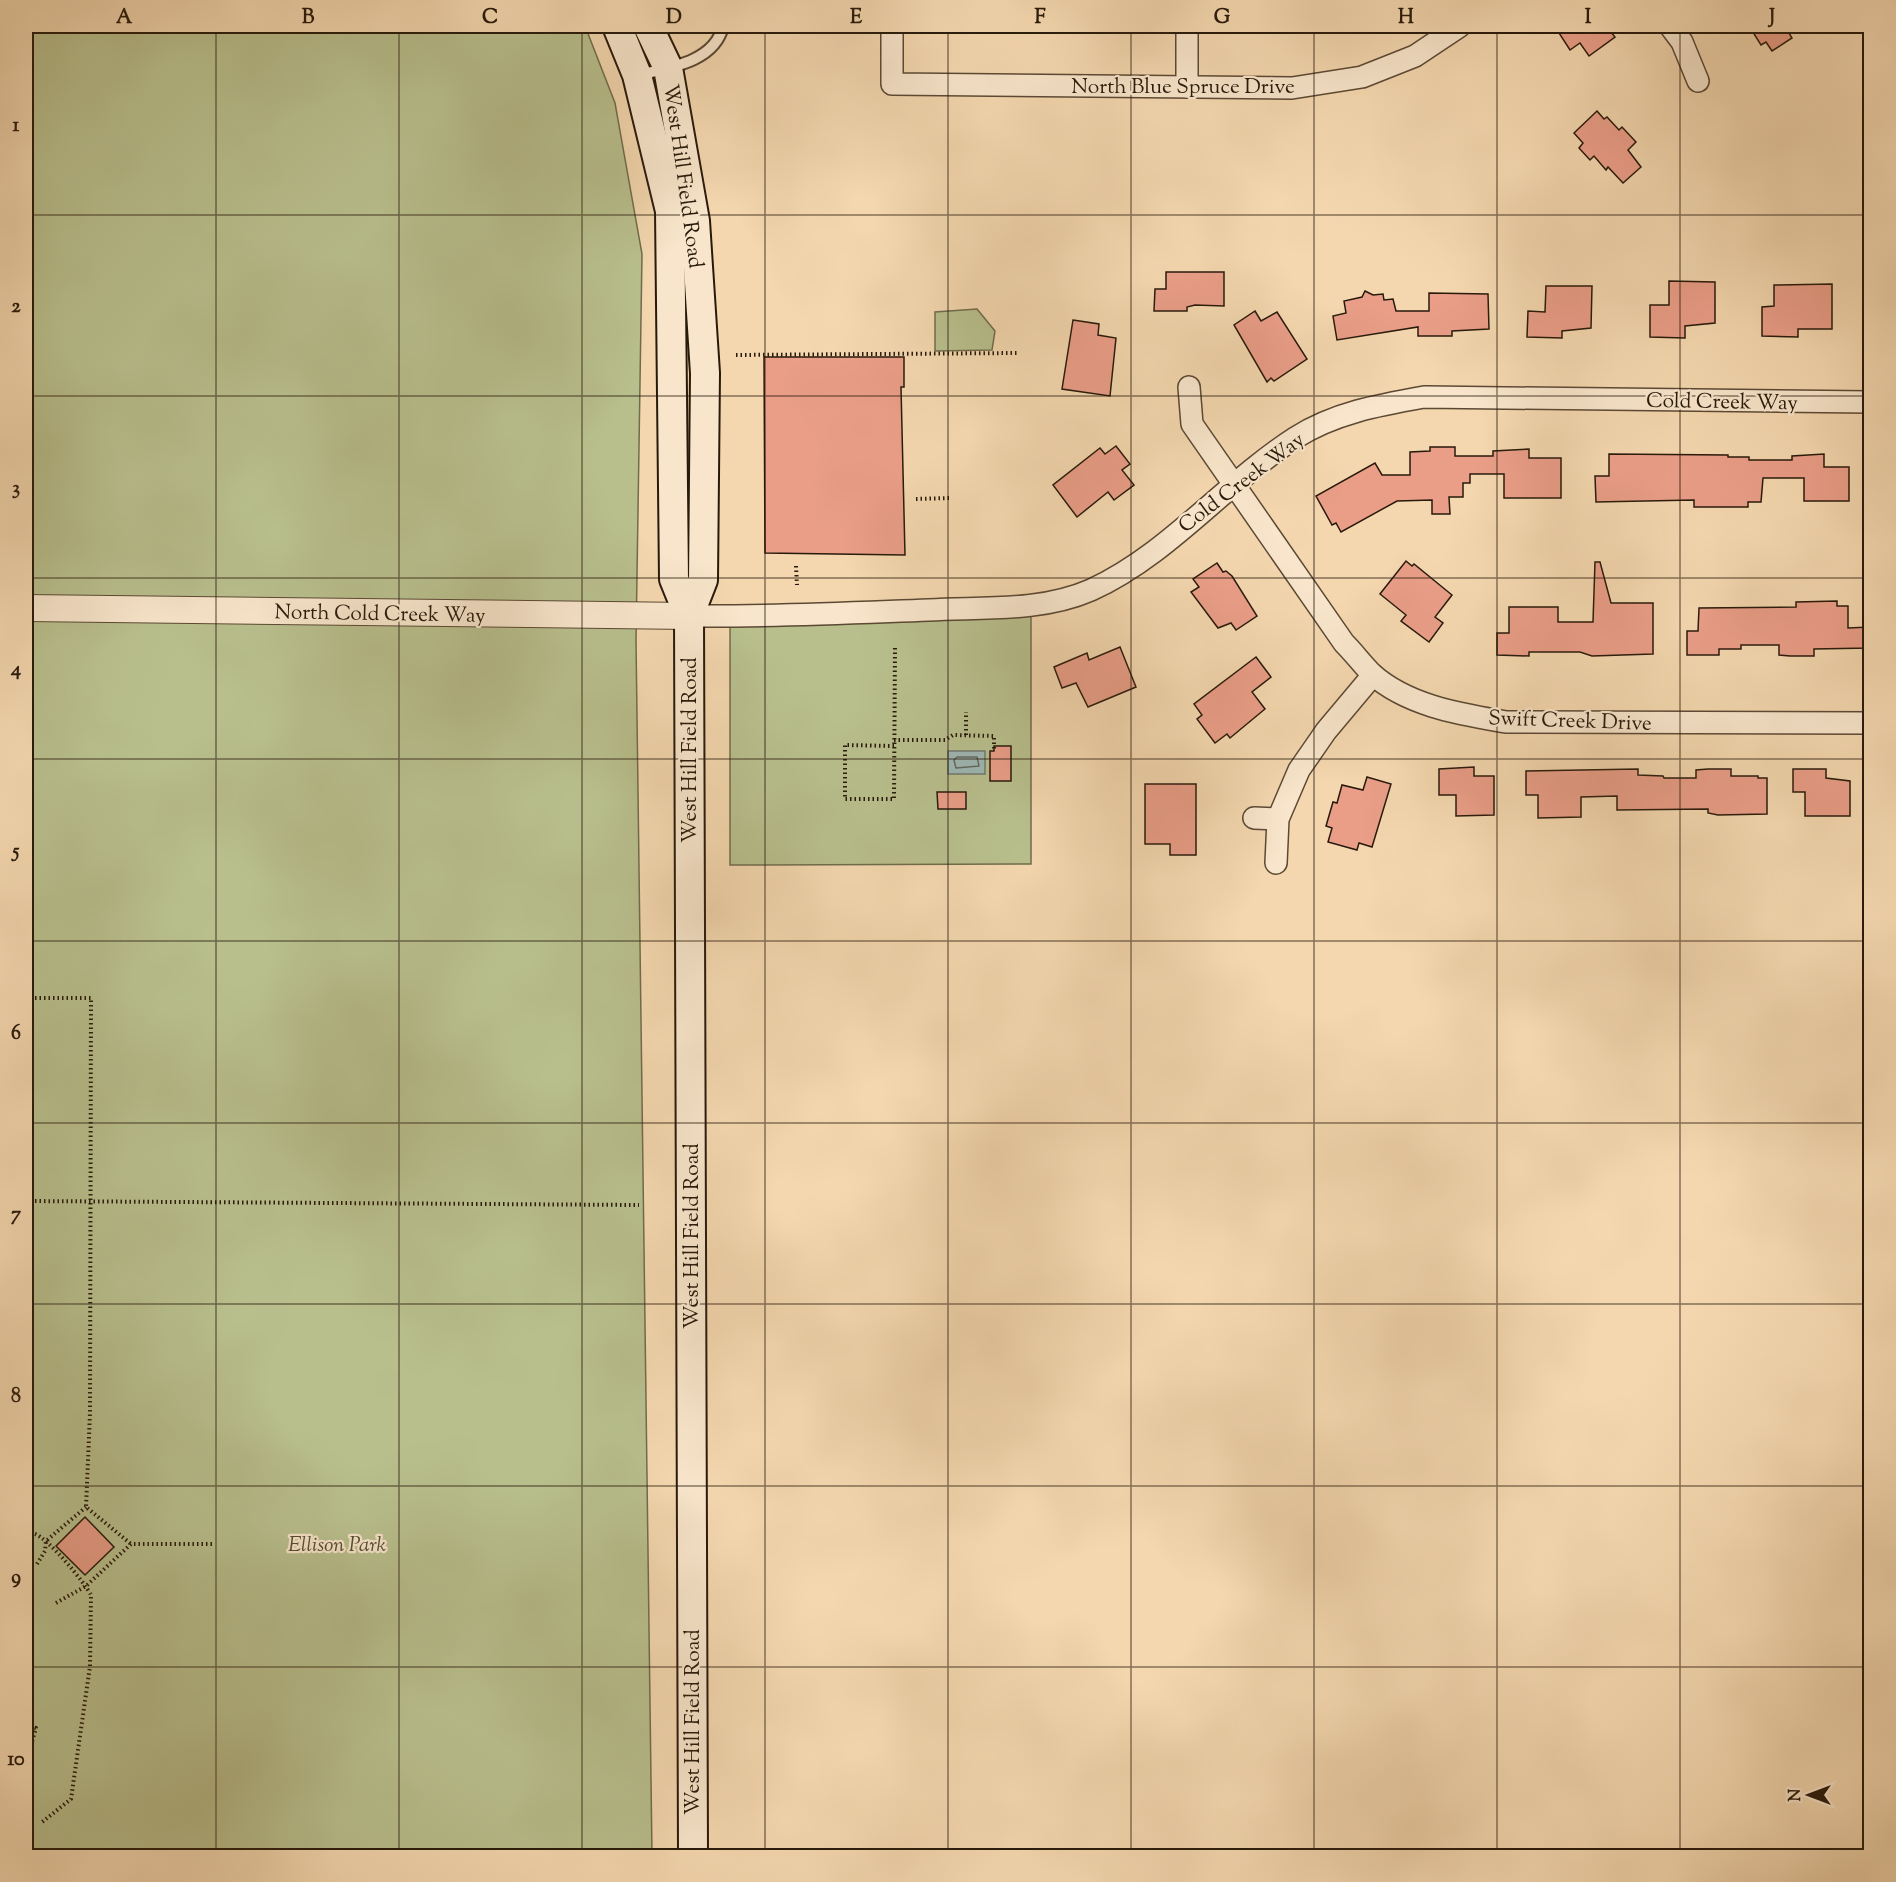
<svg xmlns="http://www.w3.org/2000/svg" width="1896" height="1882" font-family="'Sorts Mill Goudy',serif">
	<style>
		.green { fill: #b8bf8d; stroke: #706c4c; stroke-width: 1.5 }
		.water { fill: #9eb8b4; stroke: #6f7970; stroke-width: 1.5 }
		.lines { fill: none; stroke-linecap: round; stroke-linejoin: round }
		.shore { stroke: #636960; stroke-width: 1.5 }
		.building { fill: #ea9e88; stroke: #281a0b; stroke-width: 1.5 }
		.service-casing { stroke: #5b4934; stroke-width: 14 }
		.minor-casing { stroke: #5b4934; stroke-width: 24 }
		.tertiary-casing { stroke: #5b4934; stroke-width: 28 }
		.secondary-casing { stroke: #281a0b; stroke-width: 32 }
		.path { stroke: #281a0b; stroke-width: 4; stroke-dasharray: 1.5 3; stroke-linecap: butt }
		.service { stroke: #f8e5cb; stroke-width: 10 }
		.minor { stroke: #f8e5cb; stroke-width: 21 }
		.tertiary { stroke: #f8e5cb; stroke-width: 26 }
		.secondary { stroke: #f8e5cb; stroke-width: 28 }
		.grid { fill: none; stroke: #281a0b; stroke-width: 1.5; stroke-opacity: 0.55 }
		.labels { text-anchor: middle; stroke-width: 4.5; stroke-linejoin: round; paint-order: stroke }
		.street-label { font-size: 21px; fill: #281a0b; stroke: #f8e5cb }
		.park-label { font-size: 21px; font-style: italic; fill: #534c32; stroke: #f8e5cb }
		.neatline { fill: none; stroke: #281a0b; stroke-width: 2 }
		.grid-label { font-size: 20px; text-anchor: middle; font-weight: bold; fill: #281a0b }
	</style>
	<rect width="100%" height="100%" fill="#f4d7af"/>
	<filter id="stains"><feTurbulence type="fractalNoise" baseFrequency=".00333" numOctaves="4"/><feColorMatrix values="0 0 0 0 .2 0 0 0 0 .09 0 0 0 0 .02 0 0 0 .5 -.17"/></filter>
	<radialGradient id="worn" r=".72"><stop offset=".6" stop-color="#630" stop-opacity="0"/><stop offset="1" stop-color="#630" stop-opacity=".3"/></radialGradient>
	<!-- green -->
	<g class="green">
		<polygon points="26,26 585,26 615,103 642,254 636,640 652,1856 26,1856"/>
		<polygon points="977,309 995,331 992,350 935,351 935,312"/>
		<polygon points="1031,606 1031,864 730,865 730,616"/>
	</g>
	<!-- water -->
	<rect class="water" x="948" y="751" width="37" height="23"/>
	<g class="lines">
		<!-- shore -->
		<polygon class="shore" points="957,757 977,757 979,766 956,768 954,760"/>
	</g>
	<!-- building -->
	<g class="building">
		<polygon points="1567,26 1606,26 1615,37 1589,56 1580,43 1570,50 1559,33"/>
		<polygon points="1749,26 1789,26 1786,28 1792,38 1772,51 1766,42 1761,45"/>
		<polygon points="1597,111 1604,119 1607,117 1619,130 1622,127 1636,142 1628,150 1641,167 1623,183 1608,167 1606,170 1594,156 1590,160 1579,148 1583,143 1574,133"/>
		<polygon points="1166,272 1224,272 1224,306 1195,305 1187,307 1187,311 1154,311 1155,289 1166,289"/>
		<polygon points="1669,281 1715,282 1715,323 1685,326 1685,338 1650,337 1650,305 1669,305"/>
		<polygon points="1832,284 1832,329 1798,329 1798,337 1762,336 1762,307 1774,306 1774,285"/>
		<polygon points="1546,286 1592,286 1591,328 1562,331 1562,338 1527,337 1528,311 1545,312"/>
		<polygon points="1365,291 1373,295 1383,294 1384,300 1393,299 1396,311 1429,311 1429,293 1488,294 1489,329 1452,331 1452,336 1418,336 1418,327 1337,340 1333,316 1346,313 1344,301 1362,297"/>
		<polygon points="1255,311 1261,321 1277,312 1307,359 1274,381 1271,378 1267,382 1234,325"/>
		<polygon points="1073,320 1099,324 1098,335 1116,338 1110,396 1062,389"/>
		<polygon points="764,357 904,357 904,387 901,387 905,555 765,553"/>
		<polygon points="1116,446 1130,464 1122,470 1134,485 1114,500 1108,492 1077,517 1053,485 1100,448 1105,454"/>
		<polygon points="1430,447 1455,447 1455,456 1493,456 1493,451 1529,449 1529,458 1561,458 1561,498 1504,498 1504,474 1470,474 1470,483 1463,483 1463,497 1449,497 1450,514 1432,514 1432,500 1397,501 1341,532 1336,523 1332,525 1316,496 1375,463 1382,475 1410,475 1410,452 1430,451"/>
		<polygon points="1609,454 1728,455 1728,457 1749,457 1749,460 1792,460 1792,456 1824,454 1824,467 1849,467 1849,501 1804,501 1804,478 1763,478 1761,502 1748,502 1748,507 1694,507 1694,500 1596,502 1595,476 1609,476"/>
		<polygon points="1406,561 1412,566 1414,564 1452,595 1435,617 1443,623 1429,642 1401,621 1406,615 1380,594"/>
		<polygon points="1595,562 1600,562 1611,603 1653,603 1653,654 1592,656 1580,652 1529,652 1529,656 1497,655 1497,633 1509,633 1509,607 1558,607 1558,622 1593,622"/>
		<polygon points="1217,563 1223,572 1226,571 1232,576 1257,616 1236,630 1231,623 1218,628 1191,592 1199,587 1193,579"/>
		<polygon points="1837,601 1837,606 1848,606 1848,628 1870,627 1870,648 1814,649 1814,656 1790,656 1779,655 1779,645 1741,645 1741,649 1719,649 1719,655 1687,655 1687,631 1698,631 1699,608 1796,607 1796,602"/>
		<polygon points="1120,647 1136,687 1088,707 1076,683 1062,688 1054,667 1087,653 1089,660"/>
		<polygon points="1256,657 1271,677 1252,692 1265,709 1230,738 1227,734 1215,743 1197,719 1202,715 1194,704"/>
		<polygon points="994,746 1011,746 1011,781 990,781 990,751 994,751"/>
		<polygon points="1474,767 1474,776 1494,776 1494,815 1456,816 1456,795 1439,795 1439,769"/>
		<polygon points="1638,769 1638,775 1663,776 1664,778 1696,778 1696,770 1708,769 1731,769 1731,776 1758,776 1758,778 1767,778 1767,814 1718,815 1708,813 1708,809 1617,810 1617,796 1581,797 1581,817 1538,818 1538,795 1526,795 1526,771"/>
		<polygon points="1793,769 1826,769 1826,778 1850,781 1850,816 1805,816 1805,792 1793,792"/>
		<polygon points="1367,777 1391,784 1372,847 1359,843 1357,850 1328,842 1332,828 1326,826 1333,802 1337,803 1342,785 1363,790"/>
		<polygon points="1145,784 1196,784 1196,855 1170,855 1170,844 1145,844"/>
		<polygon points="937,792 966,792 966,809 938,809"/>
		<polygon points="85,1517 114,1547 85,1575 56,1546"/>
	</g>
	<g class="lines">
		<!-- service casing -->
		<g class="service-casing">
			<path id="service" d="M638,75c31,-7 77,-13 85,-49"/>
		</g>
		<!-- minor casing -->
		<g class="minor-casing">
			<g id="minor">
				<polyline points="892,26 892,84 1292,88 1362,77 1415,56 1460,26"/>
				<polyline points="1187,26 1187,87"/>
				<polyline points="1670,26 1682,42 1698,81"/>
				<path d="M1189,387l3,37 152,219c10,10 18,21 28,31 36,32 88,40 134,48l364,1"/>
				<path d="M689,616c80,1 160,-3 240,-6 53,-3 112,2 162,-20 77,-35 133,-106 204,-152 39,-25 84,-33 129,-41l446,5"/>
				<polyline points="1254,818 1278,819"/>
				<polyline points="1276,863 1278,819 1299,770 1326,731 1373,675"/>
			</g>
		</g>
		<!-- tertiary casing -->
		<g class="tertiary-casing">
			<polyline id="tertiary" points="26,608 689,616"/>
		</g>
		<!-- secondary casing -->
		<g class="secondary-casing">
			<g id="secondary">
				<polyline points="617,26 637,75 670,211 674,579 689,616 693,1856"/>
				<polyline points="648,26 668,68 695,221 705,373 703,580 689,616"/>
			</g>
		</g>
		<!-- path -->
		<g class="path">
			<polyline points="736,355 1018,353"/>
			<polyline points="916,499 950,498"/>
			<polyline points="796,566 797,585"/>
			<polyline points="966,735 966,712"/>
			<polyline points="894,740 945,740 953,735 994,736 994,749"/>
			<polyline points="894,746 845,745 845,799 894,799 895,646"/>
			<polyline points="26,998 91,998 90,1413 86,1507 131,1544"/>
			<polyline points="26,1201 639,1205"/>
			<path d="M26,1534c3,0 6,-1 9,0 13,4 50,49 56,61l-1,71 -19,133 -30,24"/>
			<polyline points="37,1564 45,1551 46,1541 86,1507"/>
			<polyline points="56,1603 86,1586 131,1544 213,1544"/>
			<polyline points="26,1725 36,1728 26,1762"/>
		</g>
		<!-- service -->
		<use href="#service" class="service"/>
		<!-- minor -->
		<use href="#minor" class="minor"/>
		<!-- tertiary -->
		<use href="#tertiary" class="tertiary"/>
		<!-- secondary -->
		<use href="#secondary" class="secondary"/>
	</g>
	<!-- grid -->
	<path class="grid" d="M216,26v1830M399,26v1830M582,26v1830M765,26v1830M948,26v1830M1131,26v1830M1314,26v1830M1497,26v1830M1680,26v1830M26,215h1844M26,396h1844M26,578h1844M26,759h1844M26,941h1844M26,1123h1844M26,1304h1844M26,1486h1844M26,1667h1844"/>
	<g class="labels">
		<!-- street labels -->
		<g class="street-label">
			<text x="1183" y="93">North Blue Spruce Drive</text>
			<text transform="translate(684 176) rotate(82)" y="7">West Hill Field Road</text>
			<text transform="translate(1722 401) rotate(1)" y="7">Cold Creek Way</text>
			<text transform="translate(1241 482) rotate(-37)" y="7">Cold Creek Way</text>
			<text transform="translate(380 613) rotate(1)" y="7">North Cold Creek Way</text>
			<text transform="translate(1570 720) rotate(2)" y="7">Swift Creek Drive</text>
			<text transform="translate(689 750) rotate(-90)" y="7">West Hill Field Road</text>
			<text transform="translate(691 1236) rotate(-90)" y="7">West Hill Field Road</text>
			<text transform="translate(692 1722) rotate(-90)" y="7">West Hill Field Road</text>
		</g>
		<!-- park labels -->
		<g class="park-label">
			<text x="337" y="1551">Ellison Park</text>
		</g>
	</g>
	<!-- margin -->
	<rect width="1896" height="1882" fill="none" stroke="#f4d7af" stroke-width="66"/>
	<!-- north arrow -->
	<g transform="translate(1809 1795) rotate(270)" stroke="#f8e5cb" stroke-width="4.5" paint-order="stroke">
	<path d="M0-4.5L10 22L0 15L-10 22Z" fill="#281a0b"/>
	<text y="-9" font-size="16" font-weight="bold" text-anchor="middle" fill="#281a0b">N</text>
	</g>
	<rect x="33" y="33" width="1830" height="1816" class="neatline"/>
	<g class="grid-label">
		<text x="124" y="23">A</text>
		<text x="308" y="23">B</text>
		<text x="490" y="23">C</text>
		<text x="674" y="23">D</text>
		<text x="856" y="23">E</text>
		<text x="1040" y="23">F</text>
		<text x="1222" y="23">G</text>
		<text x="1406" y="23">H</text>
		<text x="1588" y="23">I</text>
		<text x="1772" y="23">J</text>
		<text x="16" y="131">1</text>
		<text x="16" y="312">2</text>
		<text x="16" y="494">3</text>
		<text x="16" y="675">4</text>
		<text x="16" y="857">5</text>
		<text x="16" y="1039">6</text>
		<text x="16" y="1220">7</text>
		<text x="16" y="1402">8</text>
		<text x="16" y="1583">9</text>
		<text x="16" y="1765">10</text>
	</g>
	<rect width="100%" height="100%" filter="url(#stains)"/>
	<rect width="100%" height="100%" fill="url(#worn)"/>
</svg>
